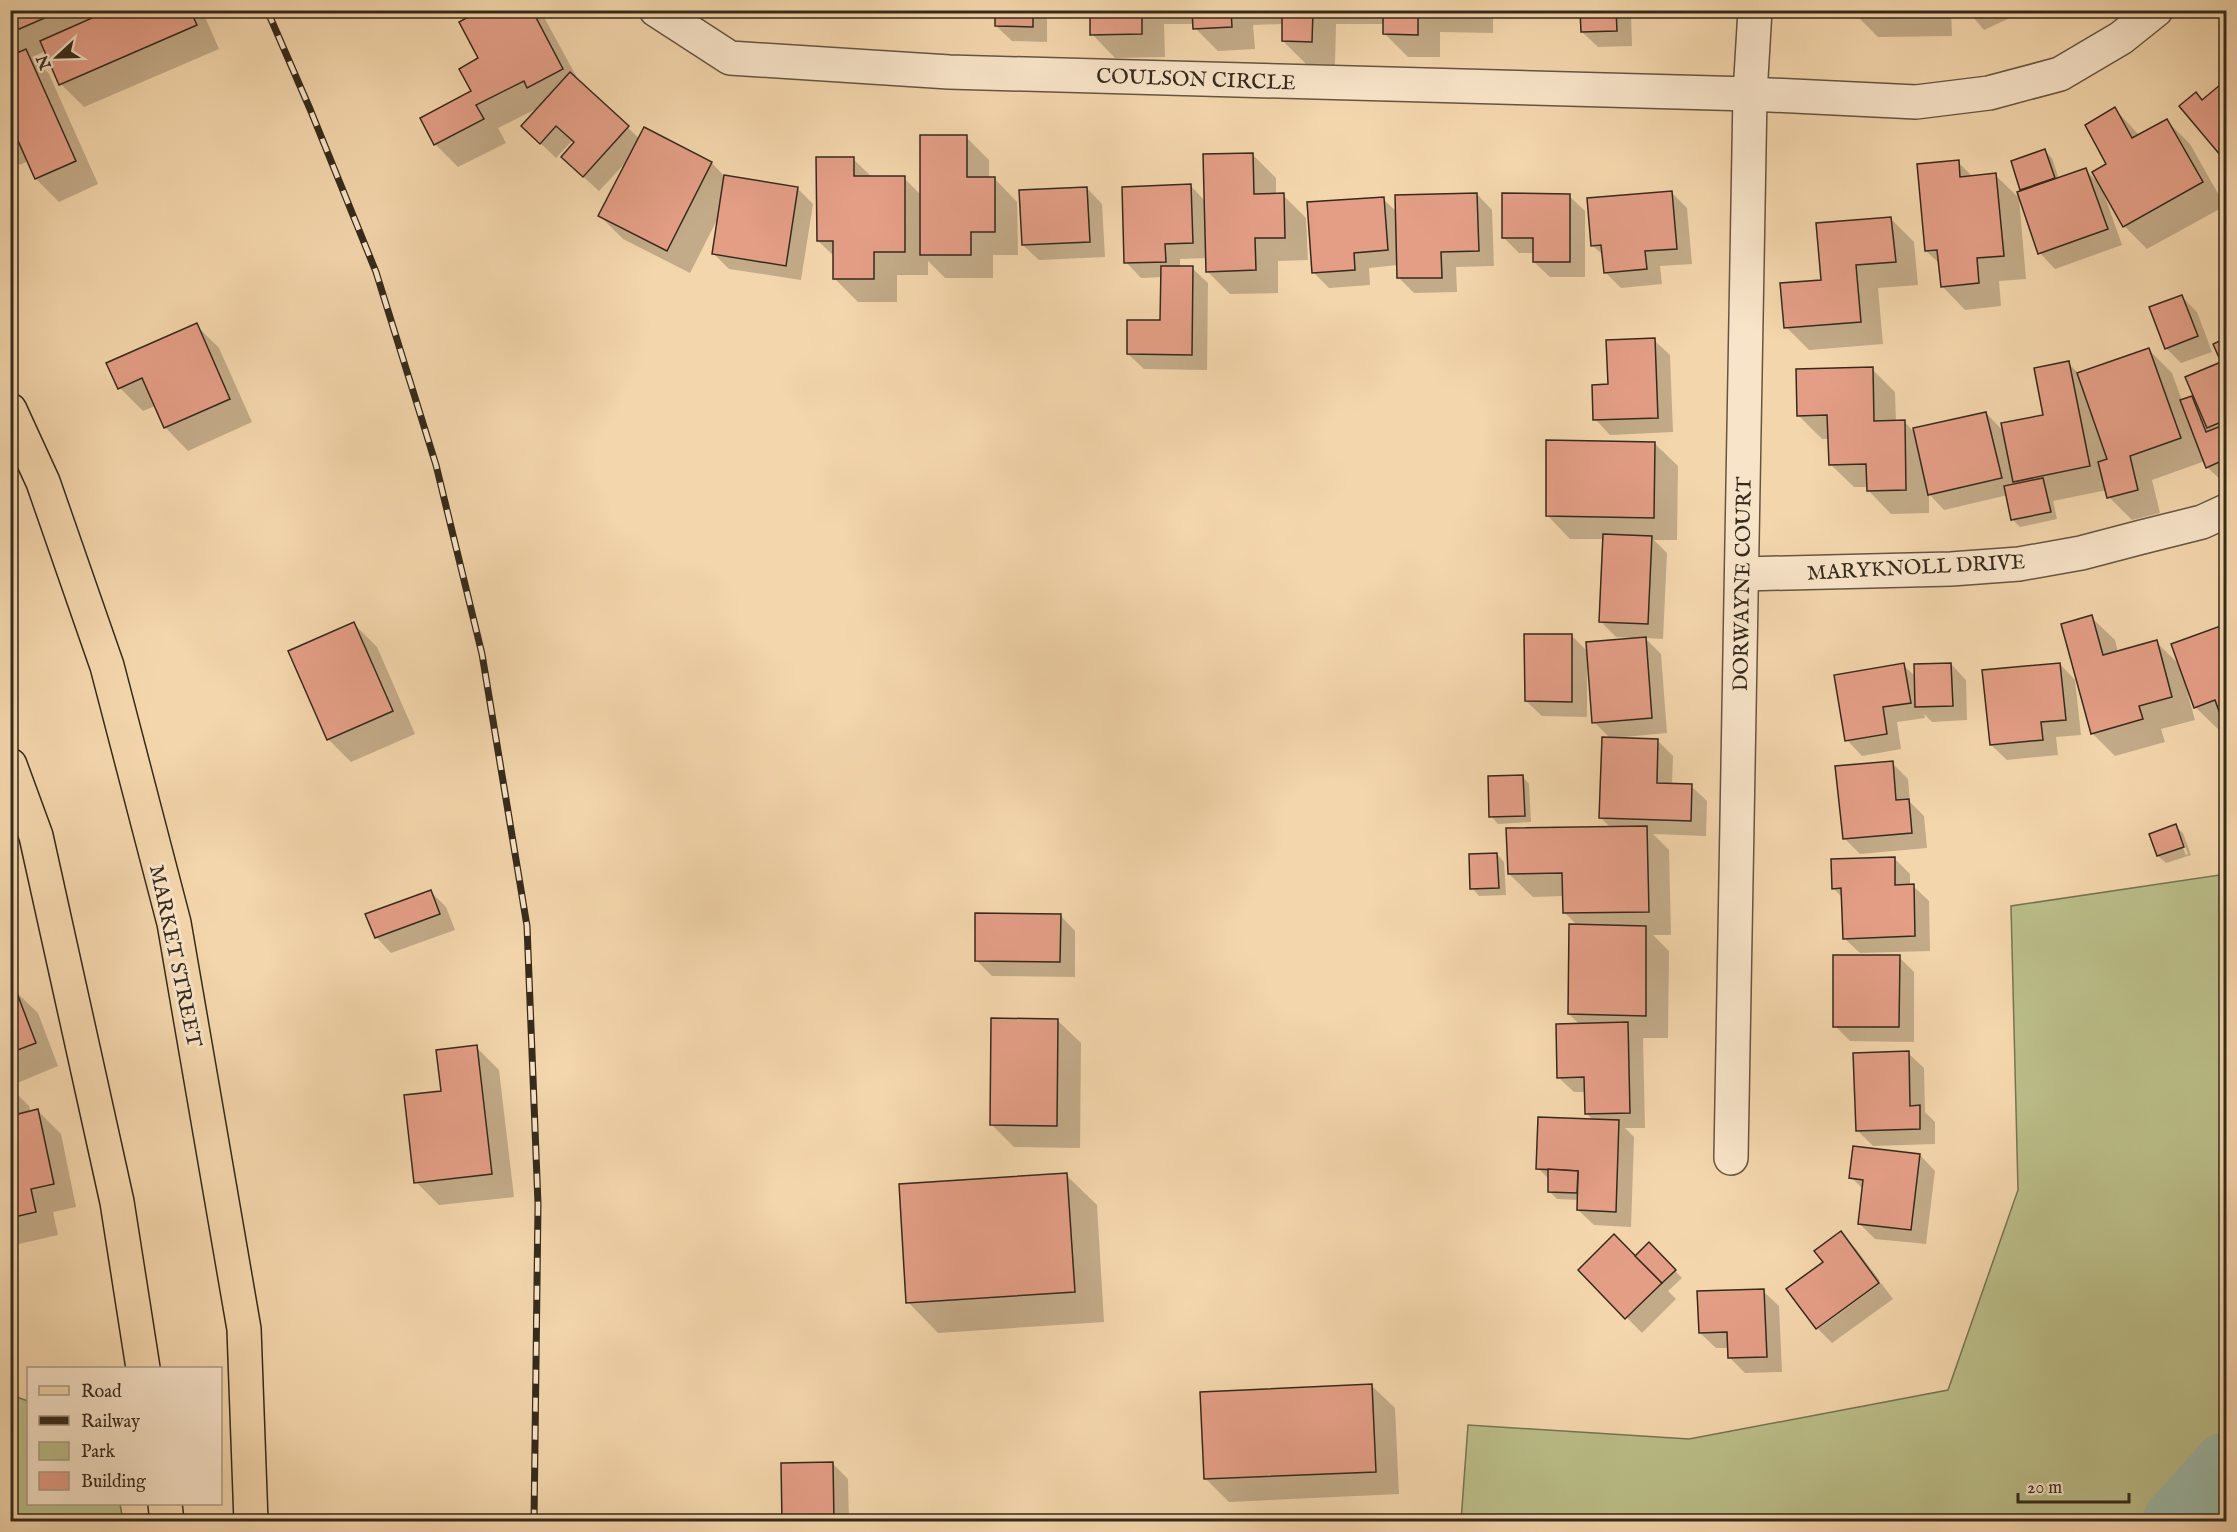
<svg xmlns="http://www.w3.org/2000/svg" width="2237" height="1532" font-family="'IM FELL English',serif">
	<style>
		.green { fill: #bbbe89; stroke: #787452; stroke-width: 1.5 }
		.shadow { fill: #0003; fill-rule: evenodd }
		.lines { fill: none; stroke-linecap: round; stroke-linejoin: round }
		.river { stroke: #9cb9a8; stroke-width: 66 }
		.building { fill: #e49e86; stroke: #352a1c; stroke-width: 1.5 }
		.minor-casing { stroke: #655540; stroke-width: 36 }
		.major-casing { stroke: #352a1c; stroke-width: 36 }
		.minor { stroke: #f8e4c9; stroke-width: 33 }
		.major { stroke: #f4d6ac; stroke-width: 33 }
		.rail-casing { stroke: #352a1c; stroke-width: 7 }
		.rail { stroke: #f8e4c9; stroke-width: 4.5; stroke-dasharray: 14; stroke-linecap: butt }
		.labels { text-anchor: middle; stroke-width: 6; stroke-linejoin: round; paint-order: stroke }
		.street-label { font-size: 21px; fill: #352a1c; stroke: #f8e4c9 }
	</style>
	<rect width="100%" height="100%" fill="#f4d6ac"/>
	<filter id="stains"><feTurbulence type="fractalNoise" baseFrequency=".00333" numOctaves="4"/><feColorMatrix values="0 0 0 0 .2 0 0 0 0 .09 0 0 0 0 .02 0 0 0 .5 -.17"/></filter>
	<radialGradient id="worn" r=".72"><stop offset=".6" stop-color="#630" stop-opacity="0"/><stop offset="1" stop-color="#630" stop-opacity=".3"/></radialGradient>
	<!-- green -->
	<g class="green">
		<polygon points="2226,874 2226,1521 1461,1521 1468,1425 1689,1439 1948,1390 2018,1190 2011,906"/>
		<polygon points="11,1395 28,1401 28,1504 120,1504 123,1521 11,1521"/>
	</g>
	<!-- shadow -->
	<g class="shadow">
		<polygon points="10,10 202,10 219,49 84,107 61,84 46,51 32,57 49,74 98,184 59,202 36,179 28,161 20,165 10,155"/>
		<polygon points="480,10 540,10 580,83 640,139 645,129 712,163 725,177 797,188 813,204 801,280 729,269 714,254 718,218 690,273 623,239 600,216 628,160 599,191 578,172 575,143 572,141 556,158 538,141 540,107 498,128 506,143 458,167 435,144 473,92 480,59"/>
		<polygon points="996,10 1047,10 1047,42 1012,41 996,26"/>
		<polygon points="1092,10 1493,10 1493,33 1440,32 1440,57 1408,57 1385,34 1385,24 1336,24 1335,65 1306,64 1283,41 1283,24 1253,25 1255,49 1218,51 1195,28 1195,24 1164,24 1165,57 1115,58 1092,34"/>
		<polygon points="1582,10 1683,10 1683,14 1631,15 1632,46 1598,47 1582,32"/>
		<polygon points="1855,10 1951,10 1952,36 1878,37 1855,14"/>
		<polygon points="1967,10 2027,10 1984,30"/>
		<polygon points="2226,82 2226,160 2181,106 2203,101"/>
		<polygon points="2115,109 2140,136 2167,121 2190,144 2225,206 2147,249 2124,226 2106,193 2104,194 2122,245 2055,269 2040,253 2024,191 2022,189 2045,151 2052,158 2059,179 2085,170 2099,183 2108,164"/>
		<polygon points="966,137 989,160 989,178 994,178 1017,202 1018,255 993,255 993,278 945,278 928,261 928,275 897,275 897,302 858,302 835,279 835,257 818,241 853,159 873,178 904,178 921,195"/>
		<polygon points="1253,155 1276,178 1276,195 1283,195 1306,218 1308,260 1278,261 1278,293 1230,294 1207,271 1207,258 1180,259 1180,268 1192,268 1208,283 1207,370 1144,369 1128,354 1162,322 1162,277 1141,278 1126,262 1191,186 1205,201"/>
		<polygon points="1958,162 1973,177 1995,175 2019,198 2026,279 1999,281 2001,306 1965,310 1942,286 1940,264 1926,251"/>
		<polygon points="1087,188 1102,204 1105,257 1039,260 1023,245"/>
		<polygon points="1671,192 1687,208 1692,264 1660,266 1662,284 1621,288 1605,272 1604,256 1592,245"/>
		<polygon points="1477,194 1492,210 1494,266 1456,267 1457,292 1414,293 1399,278 1398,265 1369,268 1370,285 1329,288 1313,272 1383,199 1397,212"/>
		<polygon points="1569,196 1585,211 1585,277 1550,277 1534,262 1534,253 1519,253 1503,237"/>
		<polygon points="1891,219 1914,242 1918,285 1878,288 1883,344 1809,350 1786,327 1822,281"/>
		<polygon points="2181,296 2197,312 2212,352 2181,363 2166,348"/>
		<polygon points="196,325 219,348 252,422 188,451 165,427 155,406 143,411 120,388"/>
		<polygon points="2226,339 2226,481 2223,482 2207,467 2205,461 2152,480 2160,513 2132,520 2109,497 2107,490 2053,501 2057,519 2020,527 2013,520 2008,495 1944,510 1929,494 1929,513 1891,514 1868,490 1868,487 1854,487 1830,464 1830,439 1822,439 1799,416 1872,369 1895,392 1896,422 1904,421 1912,430 1986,413 2004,432 2045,416 2068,363 2079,374 2149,350 2172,373 2182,401 2191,398 2199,406 2223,363 2215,345"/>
		<polygon points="1654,340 1670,355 1673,432 1610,435 1595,419 1609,385"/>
		<polygon points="1654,443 1678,466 1677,540 1654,540 1667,553 1663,639 1645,638 1661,654 1667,733 1624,737 1624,739 1657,740 1673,756 1672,785 1691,786 1707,801 1706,836 1653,834 1669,850 1671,935 1653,935 1669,951 1668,1038 1643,1038 1645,1128 1625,1128 1634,1137 1631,1227 1594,1225 1578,1210 1579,1200 1557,1199 1549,1191 1550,1180 1538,1168 1593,1120 1586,1113 1586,1092 1574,1092 1558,1077 1580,1025 1569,1014 1578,926 1565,913 1564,896 1533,897 1509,874 1611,828 1600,817 1610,738 1594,722 1589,669 1587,669 1587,717 1542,716 1526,701 1572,636 1588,652 1633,640 1633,638 1616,637 1600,621 1604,539 1570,539 1547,515"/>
		<polygon points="2091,617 2115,640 2118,653 2156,642 2181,666 2173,645 2226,626 2226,727 2219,730 2195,707 2188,687 2186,688 2195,720 2161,729 2165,742 2115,756 2092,733"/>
		<polygon points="354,624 377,647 415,734 351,762 328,739"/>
		<polygon points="1951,664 1966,680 1967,720 1932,722 1924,714 1925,718 1897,722 1901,749 1862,756 1847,740 1903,665 1916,677"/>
		<polygon points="2060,664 2075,680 2081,735 2056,737 2058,755 2007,760 1991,745"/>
		<polygon points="1892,763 1908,779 1910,802 1924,816 1927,848 1860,854 1844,838"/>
		<polygon points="1522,776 1529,784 1531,822 1498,824 1491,816"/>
		<path d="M2175,826l8,7 8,22 -25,8 -8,-7 -7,-21zM2177,833h3l8,21 -2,1z"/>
		<polygon points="1497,854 1504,862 1506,895 1479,896 1472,888"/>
		<polygon points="1894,858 1910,874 1910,886 1913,886 1929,901 1930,951 1860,953 1844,938 1843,898 1833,888"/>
		<polygon points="431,892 446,907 455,930 391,953 376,937"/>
		<polygon points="1060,915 1075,931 1075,977 992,976 976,960"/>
		<polygon points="1899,957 1914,972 1914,1042 1850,1041 1835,1026"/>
		<polygon points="14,990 38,1013 58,1066 10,1086 10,992"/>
		<polygon points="1057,1020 1081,1043 1080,1148 1014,1147 991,1124"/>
		<polygon points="476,1047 499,1070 514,1197 439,1205 416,1182"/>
		<polygon points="1908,1053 1924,1068 1925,1112 1935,1122 1935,1144 1873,1146 1857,1130"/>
		<polygon points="10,1087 29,1106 31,1112 38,1111 61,1134 76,1207 53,1212 58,1235 10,1246"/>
		<polygon points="1920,1155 1935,1171 1926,1244 1875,1239 1859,1223 1864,1190 1851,1177"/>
		<polygon points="1066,1175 1097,1205 1104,1322 938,1333 908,1302"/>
		<polygon points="1841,1233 1856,1249 1880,1281 1817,1326 1825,1262"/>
		<polygon points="1649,1244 1682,1278 1668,1291 1676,1299 1642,1333 1580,1270 1635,1258"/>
		<polygon points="1881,1283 1893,1299 1832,1343 1818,1329"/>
		<polygon points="1763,1291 1779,1306 1782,1372 1745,1373 1729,1357 1729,1348 1716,1348 1700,1333"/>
		<polygon points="1371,1385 1395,1408 1399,1494 1229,1502 1206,1479"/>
		<polygon points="832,1463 848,1479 849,1522 784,1522"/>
	</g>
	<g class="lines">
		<!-- river -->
		<polyline class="river" points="2175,1522 2226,1465"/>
	</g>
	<!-- building -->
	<g class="building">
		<polygon points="10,10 63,10 10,33"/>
		<polygon points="110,10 190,10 197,25 59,85 40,41"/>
		<polygon points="481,10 532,10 563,69 527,88 524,81 476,105 484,119 434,145 420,118 471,91 459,69 478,58 459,22"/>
		<polygon points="995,10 1033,10 1033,27 995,26"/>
		<polygon points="1090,10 1142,10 1142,34 1090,35"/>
		<polygon points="1192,10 1231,10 1232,27 1193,29"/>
		<polygon points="1282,10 1313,10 1312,42 1282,41"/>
		<polygon points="1383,10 1418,10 1418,35 1383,34"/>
		<polygon points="1580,10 1616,10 1617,31 1581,32"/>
		<polygon points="1853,10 1929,10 1929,13 1853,15"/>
		<polygon points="26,49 76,161 35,179 15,134 10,136 10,56"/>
		<polygon points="570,72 629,126 583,177 561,157 574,142 556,126 540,144 521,126"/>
		<polygon points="2226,80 2226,162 2179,106 2196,92 2202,100"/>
		<polygon points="2115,107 2132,138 2167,119 2203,182 2123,227 2092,172 2106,164 2085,125"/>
		<polygon points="644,127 712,162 667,251 598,216"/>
		<polygon points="920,135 967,135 967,177 995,177 995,232 971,232 971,255 920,255"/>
		<polygon points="2045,149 2055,178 2020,190 2011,161"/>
		<polygon points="1253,153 1254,194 1284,193 1285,238 1255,238 1256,270 1206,272 1203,154"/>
		<polygon points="816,157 854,157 854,176 905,176 905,252 874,252 874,279 833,279 833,241 817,241"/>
		<polygon points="1959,160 1960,177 1996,173 2004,256 1977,258 1979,283 1941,287 1937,250 1925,251 1917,164"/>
		<polygon points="2086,168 2108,229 2038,254 2017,192"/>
		<polygon points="724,175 798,187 786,266 712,254"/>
		<polygon points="1191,184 1193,243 1165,244 1166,262 1124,263 1122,187"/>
		<polygon points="1087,187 1090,242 1022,245 1019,190"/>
		<polygon points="1672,191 1677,249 1645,251 1647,269 1604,273 1601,245 1591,246 1587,198"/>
		<polygon points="1477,193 1479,251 1441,252 1442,278 1397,278 1395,195"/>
		<polygon points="1502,193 1570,194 1570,262 1533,262 1533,238 1502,238"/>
		<polygon points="1384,197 1388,250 1354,253 1355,270 1312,273 1307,202"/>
		<polygon points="1891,217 1896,262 1856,265 1861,322 1784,328 1780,283 1821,280 1816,223"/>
		<polygon points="1161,266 1193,266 1192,355 1127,354 1127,320 1160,320"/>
		<polygon points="2182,295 2198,336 2165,349 2149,307"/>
		<polygon points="197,323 230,399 164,428 142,378 118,389 106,363"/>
		<polygon points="1655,338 1658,418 1593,420 1592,385 1608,384 1606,340"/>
		<polygon points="2226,338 2226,420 2207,428 2185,377 2221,362 2213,344"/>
		<polygon points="2149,348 2181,438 2130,456 2138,490 2107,498 2098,462 2107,459 2077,373"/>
		<polygon points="2069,361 2090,466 2013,482 2001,423 2043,415 2034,368"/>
		<polygon points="1873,367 1874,421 1905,420 1906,490 1867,491 1866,464 1829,465 1827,415 1797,416 1796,369"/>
		<polygon points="2192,396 2206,432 2226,424 2226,459 2206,468 2180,400"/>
		<polygon points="1986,412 2002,478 1928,495 1913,428"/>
		<polygon points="1546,440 1655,442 1654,518 1546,516"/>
		<polygon points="2043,478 2051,512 2011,520 2004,486"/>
		<polygon points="1603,534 1652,536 1648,624 1599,622"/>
		<polygon points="2092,615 2103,655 2157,640 2172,697 2139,706 2143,719 2091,734 2061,624"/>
		<polygon points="354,622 393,711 327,740 288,651"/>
		<polygon points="2226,624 2226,712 2220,714 2215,700 2194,708 2171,644"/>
		<polygon points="1524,634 1572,634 1572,702 1525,701"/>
		<polygon points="1646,637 1652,718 1592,723 1586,642"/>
		<polygon points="1904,663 1911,703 1883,707 1887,734 1845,741 1834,675"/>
		<polygon points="1951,663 1953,706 1915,707 1914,664"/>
		<polygon points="2060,663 2066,720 2041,722 2043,740 1990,745 1982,670"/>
		<polygon points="1602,737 1658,739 1657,783 1692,784 1691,821 1599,818"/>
		<polygon points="1893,761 1896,800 1909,799 1912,833 1843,839 1835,766"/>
		<polygon points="1523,775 1525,816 1489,817 1488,776"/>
		<polygon points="2176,824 2184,847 2157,856 2149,834"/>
		<polygon points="1647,826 1649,912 1563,913 1562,873 1508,874 1506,828"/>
		<polygon points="1497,853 1499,888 1470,889 1469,854"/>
		<polygon points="1895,857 1895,885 1914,884 1915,936 1843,939 1841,888 1832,889 1831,859"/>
		<polygon points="431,890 440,914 375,938 365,914"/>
		<polygon points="975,913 1061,914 1060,962 975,961"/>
		<polygon points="1569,924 1646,926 1646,1016 1568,1014"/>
		<polygon points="1833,955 1900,955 1899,1027 1833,1027"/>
		<polygon points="15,988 36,1043 10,1053 10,990"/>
		<polygon points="991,1018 1058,1019 1057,1126 990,1125"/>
		<polygon points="1628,1022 1630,1113 1585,1114 1584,1077 1557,1078 1556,1024"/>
		<polygon points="477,1045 492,1174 414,1183 404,1095 441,1091 436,1050"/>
		<polygon points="1909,1051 1910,1106 1920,1105 1920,1129 1856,1131 1853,1053"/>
		<polygon points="10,1100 14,1115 38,1109 54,1184 31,1189 36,1212 10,1218"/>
		<polygon points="1538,1117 1619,1120 1616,1212 1577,1210 1578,1171 1536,1169"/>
		<polygon points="1853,1146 1920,1154 1911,1230 1858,1224 1863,1180 1849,1178"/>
		<polygon points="1548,1169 1578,1171 1577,1193 1548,1192"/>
		<polygon points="1067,1173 1075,1292 906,1303 899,1184"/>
		<polygon points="1841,1231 1879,1283 1816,1329 1786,1289 1823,1262 1814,1251"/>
		<polygon points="1614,1234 1662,1283 1625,1319 1578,1270"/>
		<polygon points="1649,1242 1676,1270 1662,1283 1635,1256"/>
		<polygon points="1764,1289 1767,1357 1728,1358 1727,1332 1699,1333 1697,1291"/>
		<polygon points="1372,1384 1376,1472 1204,1479 1200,1392"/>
		<polygon points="833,1462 834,1522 782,1522 781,1463"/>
	</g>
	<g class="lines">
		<!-- minor casing -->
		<g class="minor-casing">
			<g id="minor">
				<polyline points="656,10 730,58 949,72 1750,94 1916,102 1989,93 2060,74 2121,38 2156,10"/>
				<polyline points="1743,574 1951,569 2019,564 2081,553 2142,537 2202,522 2226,511"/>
				<polyline points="1731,1158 1750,94 1755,10"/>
			</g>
		</g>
		<!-- major casing -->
		<g class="major-casing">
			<g id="major">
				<polyline points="10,410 43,482 107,666 174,923 244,1329 251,1522"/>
				<polyline points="10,765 36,836 117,1202 143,1368"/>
				<polyline points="165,1504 167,1522"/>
			</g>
		</g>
		<!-- minor -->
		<use href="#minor" class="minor"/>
		<!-- major -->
		<use href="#major" class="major"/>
		<!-- rail casing -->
		<g class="rail-casing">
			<polyline id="rail" points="267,10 310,109 376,272 436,465 482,654 527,926 538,1204 534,1522"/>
		</g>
		<!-- rail -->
		<use href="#rail" class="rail"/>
	</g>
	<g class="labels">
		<!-- street labels -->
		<g class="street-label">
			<text transform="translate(1196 79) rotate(2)" y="7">COULSON CIRCLE</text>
			<text transform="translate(1916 567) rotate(-3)" y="7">MARYKNOLL DRIVE</text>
			<text transform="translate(1742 584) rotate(-89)" y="7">DORWAYNE COURT</text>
			<text transform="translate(176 956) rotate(78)" y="7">MARKET STREET</text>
		</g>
	</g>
	<!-- margin -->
	<rect width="2237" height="1532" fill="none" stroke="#f4d6ac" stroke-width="36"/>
	<rect x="12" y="12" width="2213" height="1508" fill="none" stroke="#352a1c" stroke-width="3"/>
	<rect x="18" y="18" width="2201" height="1496" fill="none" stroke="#352a1c" stroke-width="1.5"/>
	<!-- legend -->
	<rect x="27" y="1367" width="195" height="138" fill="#f8e4c9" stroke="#aa9a84" stroke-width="1.5"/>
	<rect x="39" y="1386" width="30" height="9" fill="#f4d6ac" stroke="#aa9a84" stroke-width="1.5"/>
	<text x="81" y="1397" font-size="18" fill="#352a1c">Road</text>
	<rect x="39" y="1416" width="30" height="9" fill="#352a1c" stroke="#aa9a84" stroke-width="1.5"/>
	<text x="81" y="1427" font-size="18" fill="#352a1c">Railway</text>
	<rect x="39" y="1442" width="30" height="18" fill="#bbbe89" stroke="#aa9a84" stroke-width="1.5"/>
	<text x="81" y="1457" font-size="18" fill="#352a1c">Park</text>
	<rect x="39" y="1472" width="30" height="18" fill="#e49e86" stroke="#aa9a84" stroke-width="1.5"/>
	<text x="81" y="1487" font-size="18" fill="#352a1c">Building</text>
	<!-- north arrow -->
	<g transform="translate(57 57) rotate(248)" stroke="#f8e4c9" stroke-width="4.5" paint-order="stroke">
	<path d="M0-4.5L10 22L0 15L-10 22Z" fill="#352a1c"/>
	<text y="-9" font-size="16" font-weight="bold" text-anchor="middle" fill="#352a1c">N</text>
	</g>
	<!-- scale -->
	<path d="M2018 1493v9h111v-9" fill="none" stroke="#352a1c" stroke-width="3"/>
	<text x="2027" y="1493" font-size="18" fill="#352a1c" stroke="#f8e4c9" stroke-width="4.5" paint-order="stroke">20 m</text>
	<rect width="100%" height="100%" filter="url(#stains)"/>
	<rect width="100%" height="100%" fill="url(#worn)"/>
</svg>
